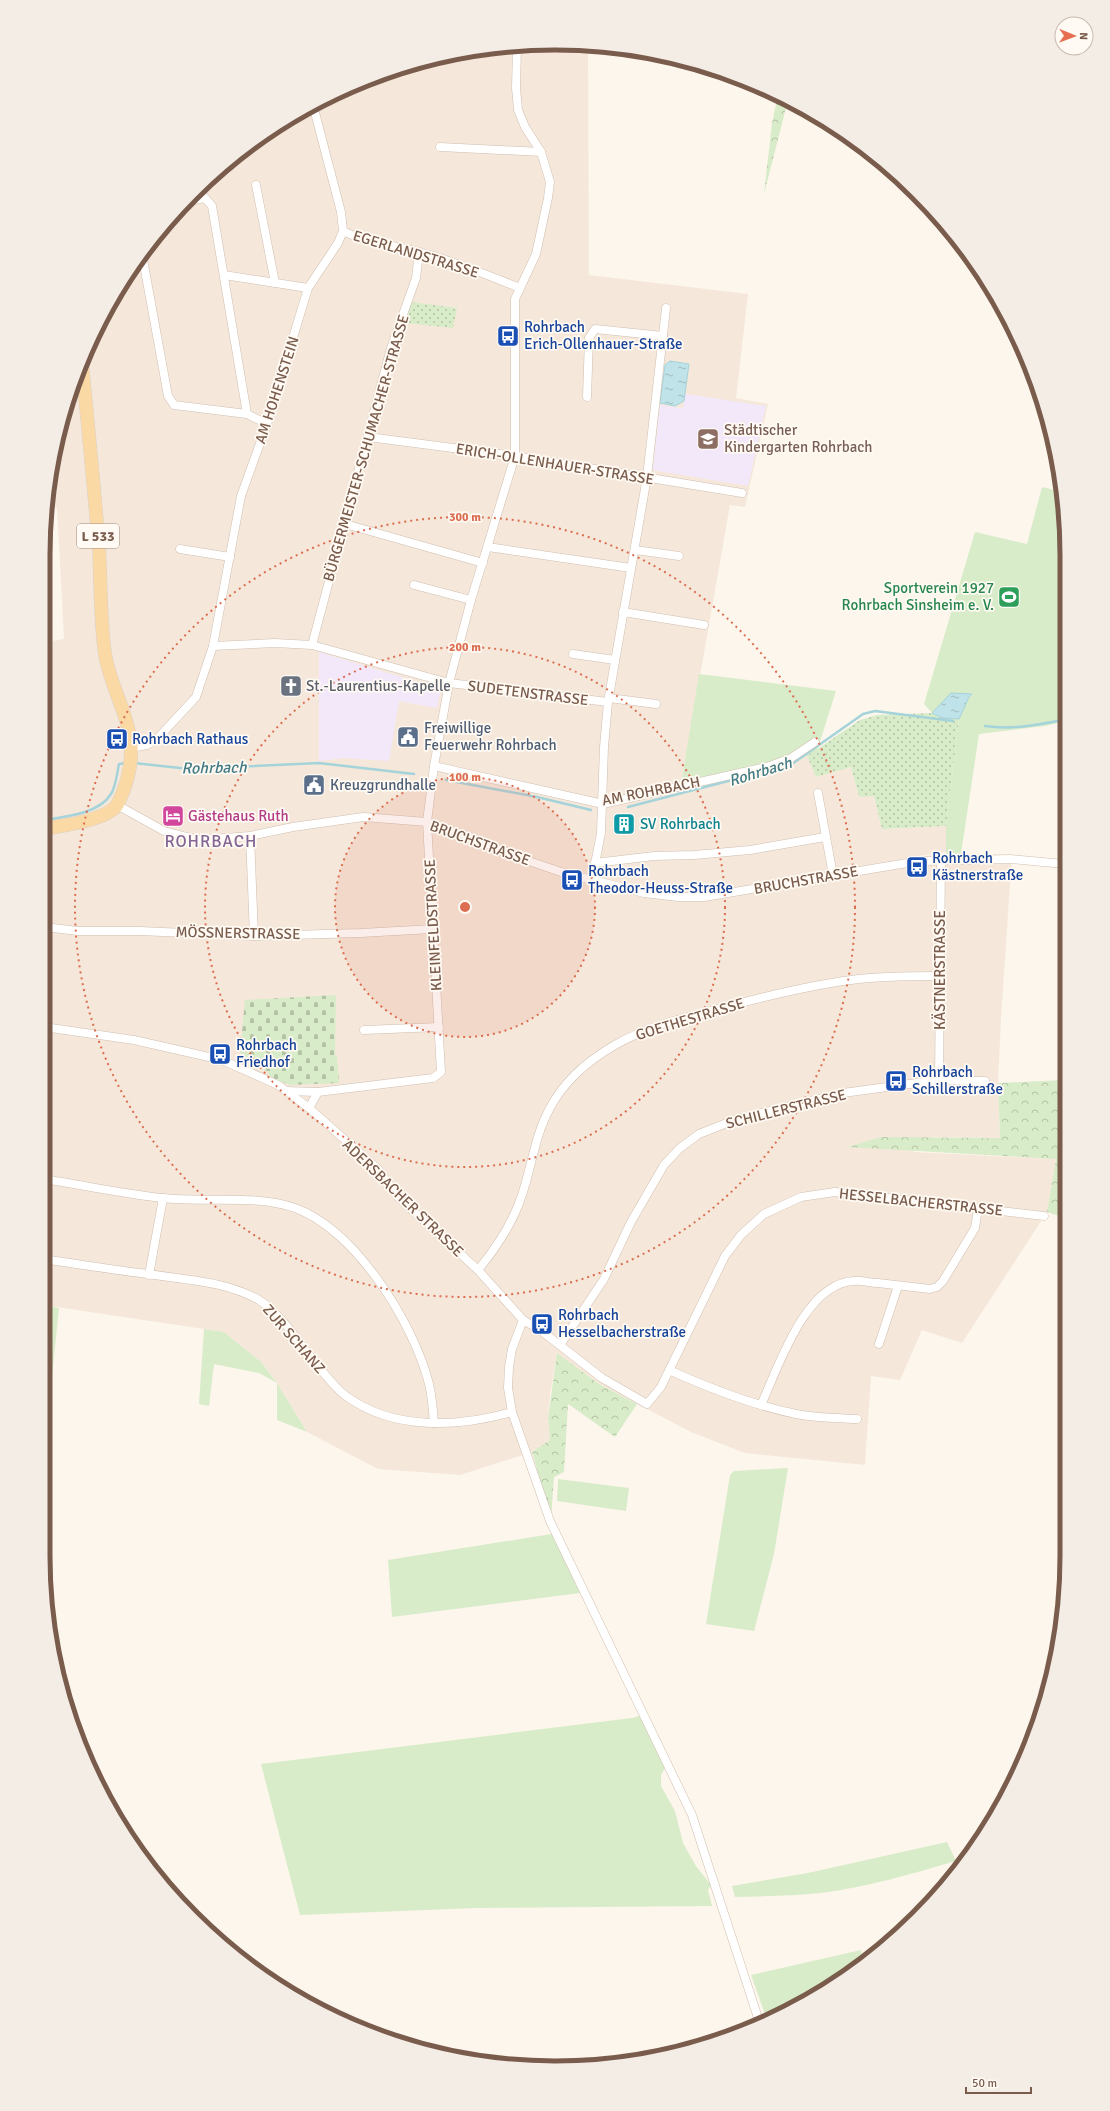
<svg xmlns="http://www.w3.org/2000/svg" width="1110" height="2111" font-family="Signika,sans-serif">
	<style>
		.residential { fill: #f5e8da }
		.education { fill: #f3e8fa }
		.green { fill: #d8ecc9 }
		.forest { fill: url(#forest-crowns) }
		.cemetery { fill: url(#cemetery-stones) }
		.park { fill: url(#park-dots) }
		.water { fill: url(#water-ripples); stroke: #a5d3da }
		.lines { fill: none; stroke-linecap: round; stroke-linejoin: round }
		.stream { stroke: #a5d3da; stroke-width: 2.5 }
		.minor-casing { stroke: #d1beb0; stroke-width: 9 }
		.primary-casing { stroke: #dad1cd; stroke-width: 14 }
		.minor { stroke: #fff; stroke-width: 8 }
		.primary { stroke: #fbd9a5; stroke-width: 13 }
		.ring { fill: none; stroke: #dc6d51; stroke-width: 2; stroke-dasharray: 2 4 }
		.labels { text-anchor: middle; stroke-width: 3.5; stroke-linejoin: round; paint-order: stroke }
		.shield { fill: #fffaf3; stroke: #a28b7f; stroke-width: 1 }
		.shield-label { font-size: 14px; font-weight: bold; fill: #7a5c4d }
		.street-label { font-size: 15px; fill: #7a5c4d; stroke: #fffaf3 }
		.transit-label { font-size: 15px; fill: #164399; stroke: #fffaf3; text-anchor: start }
		.education-label { font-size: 15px; fill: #785e54; stroke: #fffaf3; text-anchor: start }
		.leisure-label { font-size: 15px; fill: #27864d; stroke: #fffaf3; text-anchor: end }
		.worship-label { font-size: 15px; fill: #5b616d; stroke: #fffaf3; text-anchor: start }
		.service-label { font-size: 15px; fill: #4e5e75; stroke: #fffaf3; text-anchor: start }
		.hotel-label { font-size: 15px; fill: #b23c85; stroke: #fffaf3; text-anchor: start }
		.culture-label { font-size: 15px; fill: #0d838f; stroke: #fffaf3; text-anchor: start }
		.water-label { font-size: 16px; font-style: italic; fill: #437c86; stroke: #fffaf3 }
		.quarter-label { font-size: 17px; letter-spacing: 1px; fill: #846695; stroke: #fffaf3 }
		.rim { fill: none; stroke: #7a5c4d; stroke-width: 5 }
		.centre { fill: #dc6d51; stroke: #fffaf3; stroke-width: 2 }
		.ring-label { font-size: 12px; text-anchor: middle; font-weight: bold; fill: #dc6d51; stroke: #fffaf3; stroke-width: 3.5; stroke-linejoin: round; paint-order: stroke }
	</style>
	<defs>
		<pattern id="forest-crowns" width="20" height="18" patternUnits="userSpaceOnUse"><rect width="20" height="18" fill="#d8ecc9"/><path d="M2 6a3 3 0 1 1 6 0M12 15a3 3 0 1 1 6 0" fill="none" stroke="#b4c2a5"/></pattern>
		<pattern id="cemetery-stones" width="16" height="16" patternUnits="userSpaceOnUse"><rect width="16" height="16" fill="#d8ecc9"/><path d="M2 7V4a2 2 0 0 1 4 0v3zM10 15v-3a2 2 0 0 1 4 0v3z" fill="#b4c2a5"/></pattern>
		<pattern id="park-dots" width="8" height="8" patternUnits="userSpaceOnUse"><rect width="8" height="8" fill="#d8ecc9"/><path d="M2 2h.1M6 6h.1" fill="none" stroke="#b4c2a5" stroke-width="1.8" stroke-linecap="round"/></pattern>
		<pattern id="water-ripples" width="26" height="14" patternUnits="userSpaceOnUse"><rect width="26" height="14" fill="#bfe3e8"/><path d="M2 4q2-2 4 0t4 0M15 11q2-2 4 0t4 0" fill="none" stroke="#a0bbbe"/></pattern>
	</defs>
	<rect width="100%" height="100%" fill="#fdf6ec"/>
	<!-- residential -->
	<polygon class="residential" points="588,44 589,275 748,294 736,398 768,404 745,507 730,505 680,790 770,775 807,756 816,777 851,767 859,797 874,795 882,829 946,826 946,852 906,858 955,853 1012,855 1001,1018 998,1083 1000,1138 933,1137 913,1152 1056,1159 1047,1212 962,1343 922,1330 900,1380 871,1376 865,1465 745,1453 691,1432 599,1384 557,1353 550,1395 548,1418 550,1440 532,1452 460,1475 378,1469 307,1432 277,1383 261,1362 224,1332 43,1305 44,642 64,639 57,507 46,510 61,422 88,350 91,350 91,342 96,328 149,243 218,170 299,111 391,70 488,47"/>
	<!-- education -->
	<g class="education">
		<polygon points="685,394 766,406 748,486 653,470 660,405 683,408"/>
		<polygon points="319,652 441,689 437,708 399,701 389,761 344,758 319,761"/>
	</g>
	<!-- green -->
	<g class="green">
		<polygon points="1061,481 1063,488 1063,722 1045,726 979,734 961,854 946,854 946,826 959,719 969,697 951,693 932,713 924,704 975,532 1027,544 1042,487 1058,491"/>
		<polygon points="699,674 836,691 817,751 770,775 680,791"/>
		<polygon points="43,1305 59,1308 52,1376 43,1374"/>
		<polygon points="204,1329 224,1332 261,1362 277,1383 307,1432 277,1420 277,1383 259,1373 214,1364 209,1406 199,1404"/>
		<polygon points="788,1468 774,1554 754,1631 706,1624 730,1475 734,1471"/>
		<polygon points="558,1479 629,1488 626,1511 557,1501"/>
		<polygon points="558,1533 588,1592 392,1617 388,1560"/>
		<polygon points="646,1714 668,1762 661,1775 661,1786 675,1811 683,1843 696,1866 711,1885 708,1890 712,1906 476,1908 300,1915 261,1764 632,1718"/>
		<path d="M947,1842l9,19c-45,13 -89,26 -135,32 -28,3 -57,3 -86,4l-3,-11 76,-13z"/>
		<polygon points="861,1950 863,1962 839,1982 767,2020 751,1975"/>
	</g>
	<!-- forest -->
	<g class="forest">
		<polygon points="778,95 788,100 764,194 772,123"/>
		<polygon points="1064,1080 1065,1218 1047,1212 1056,1159 847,1147 881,1137 1000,1138 998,1083"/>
		<polygon points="557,1353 599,1384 637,1404 615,1437 568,1404 564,1472 554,1477 551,1518 532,1452 550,1440 548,1418"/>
	</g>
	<!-- cemetery -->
	<polygon class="cemetery" points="336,995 335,1055 337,1057 339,1083 290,1085 270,1077 268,1072 240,1053 245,1000"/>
	<!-- park -->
	<g class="park">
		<polygon points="411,302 457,308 453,328 406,323"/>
		<polygon points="932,713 942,718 959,719 946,826 882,829 874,796 859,797 851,767 816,777 807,756 860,720 877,715"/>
	</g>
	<!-- water -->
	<g class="water">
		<polygon points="670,361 689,364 684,401 675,406 660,403 665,365"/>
		<polygon points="951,693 972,694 969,697 959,719 942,718 932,713"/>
	</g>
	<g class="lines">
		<!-- stream -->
		<g class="stream">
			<path d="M985,726c27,4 52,-1 78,-6"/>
			<polyline points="134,763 189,769 319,763 414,774"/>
			<polyline points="773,769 792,764 863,714 875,711 953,721"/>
			<polyline points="446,780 537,797 591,810"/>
			<polyline points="628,807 759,773"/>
			<path d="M44,820c20,-3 55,-6 67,-26 5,-8 6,-21 8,-30l8,-1"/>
		</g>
		<!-- minor casing -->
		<g class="minor-casing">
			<g id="minor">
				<path d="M313,105l28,107 2,19c24,12 51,14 76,21 35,9 68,23 101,36"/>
				<polyline points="440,147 541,152"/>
				<polyline points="256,185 275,283"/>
				<polyline points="188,201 205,198 212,206 247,414"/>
				<polyline points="142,254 168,396 174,405 247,414 267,424"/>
				<polyline points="224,275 308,288"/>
				<polyline points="587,397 589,338 595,329 663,336"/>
				<polyline points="368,437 515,456 742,493"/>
				<polyline points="345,524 483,563"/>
				<polyline points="488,547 631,568"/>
				<polyline points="180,549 230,557"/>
				<polyline points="635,550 679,556"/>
				<polyline points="414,585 471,600"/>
				<polyline points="623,612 704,625"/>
				<polyline points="312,645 391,348 416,278 419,252"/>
				<polyline points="213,646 275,643 312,645 449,683 608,702"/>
				<polyline points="573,654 615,660"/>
				<polyline points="609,698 656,704"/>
				<polyline points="131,748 147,745 157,739 196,697 213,646 241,496 267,424 308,288 338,243 343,231"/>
				<polyline points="434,766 603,804 770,766 791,758 815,742"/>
				<polyline points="818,793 833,875"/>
				<polyline points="117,805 164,831 199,840 250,836 293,827 363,817 427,822 476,839 520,858 561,872 644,893 678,897 704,897 919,861 1010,859 1064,864"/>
				<polyline points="250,836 254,936"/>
				<polyline points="595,863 654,856 694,855 750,850 825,837"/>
				<polyline points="592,879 601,833 604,747 608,702 647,477 666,308"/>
				<polyline points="44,927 78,931 140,931 254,936 361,933 432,929"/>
				<polyline points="44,1027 134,1040 222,1060 278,1085 309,1108 379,1170 398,1197 478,1270 523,1320 539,1329 602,1378 647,1404 661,1387 725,1256 741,1235 764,1214 801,1197 835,1192 1044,1216"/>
				<polyline points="364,1030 439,1027"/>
				<polyline points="939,1080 941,860"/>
				<polyline points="286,1091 318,1092"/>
				<polyline points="309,1108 318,1092 433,1078 441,1072 427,822 434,766 449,683 471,600 515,456 515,299 536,254 548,198 550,182 541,152 525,127 518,110 516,88 517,46"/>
				<path d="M43,1179c40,6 80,15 120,19 42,5 93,-4 132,10 61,22 119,116 134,176 3,12 4,26 5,39"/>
				<path d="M43,1259c35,5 70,11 105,15 38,6 78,7 111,26 21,13 41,43 56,63 10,11 19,24 31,33 48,35 112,31 166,16"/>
				<path d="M478,1270c19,-23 35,-47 44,-75 10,-30 13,-60 28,-87 14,-27 39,-48 65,-63 31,-18 68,-27 103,-36 44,-12 88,-23 133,-29 29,-4 59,-4 88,-4"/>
				<polyline points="149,1275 163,1198"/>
				<polyline points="523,1320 512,1349 509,1367 508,1388 512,1412 550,1521 692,1815 760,2024"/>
				<polyline points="879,1344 898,1286"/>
				<polyline points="560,1345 604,1279 631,1222 664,1165 680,1148 699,1134 737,1119 843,1093 939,1080 985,1081"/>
				<path d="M669,1370c42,19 83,35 127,44 20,4 41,4 61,5"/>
				<path d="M761,1405c17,-37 44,-122 93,-124 7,-1 16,2 24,2 17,2 35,4 52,6l7,-2 6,-6 32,-53 3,-19"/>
			</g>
		</g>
		<!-- primary casing -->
		<g class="primary-casing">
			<path id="primary" d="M44,829c18,-4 62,-8 73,-24 9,-16 15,-40 14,-58 -2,-33 -21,-61 -26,-93 -5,-35 -4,-71 -6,-106 -5,-61 -11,-123 -17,-184"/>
		</g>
		<!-- minor -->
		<use href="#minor" class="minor"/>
		<!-- primary -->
		<use href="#primary" class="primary"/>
	</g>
	<!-- distance rings -->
	<circle cx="465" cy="907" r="130" fill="#dc6d51" fill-opacity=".12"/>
	<g class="ring">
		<circle cx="465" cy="907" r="130"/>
		<circle cx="465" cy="907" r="260"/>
		<circle cx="465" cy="907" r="390"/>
	</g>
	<!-- icons -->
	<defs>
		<g id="bus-square" transform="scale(1.15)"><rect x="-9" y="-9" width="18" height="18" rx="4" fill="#1a4fb4" stroke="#fffaf3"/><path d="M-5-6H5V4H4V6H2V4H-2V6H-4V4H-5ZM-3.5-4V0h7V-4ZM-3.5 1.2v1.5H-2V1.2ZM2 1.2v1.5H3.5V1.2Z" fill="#fff"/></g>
		<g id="school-square" transform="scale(1.15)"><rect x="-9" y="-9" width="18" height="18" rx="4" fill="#8d6e63" stroke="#fffaf3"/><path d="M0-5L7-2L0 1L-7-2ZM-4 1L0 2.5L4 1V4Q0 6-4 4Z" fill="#fff"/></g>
		<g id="stadium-square" transform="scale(1.15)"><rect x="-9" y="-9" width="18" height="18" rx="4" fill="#2e9e5b" stroke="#fffaf3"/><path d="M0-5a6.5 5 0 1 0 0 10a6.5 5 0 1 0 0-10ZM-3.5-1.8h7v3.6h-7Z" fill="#fff"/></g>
		<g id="church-square" transform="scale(1.15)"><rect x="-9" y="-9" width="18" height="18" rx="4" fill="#6b7280" stroke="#fffaf3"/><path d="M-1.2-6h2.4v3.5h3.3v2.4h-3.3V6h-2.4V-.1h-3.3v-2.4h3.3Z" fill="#fff"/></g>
		<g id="civic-square" transform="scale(1.15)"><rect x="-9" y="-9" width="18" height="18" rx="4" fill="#5c6f8a" stroke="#fffaf3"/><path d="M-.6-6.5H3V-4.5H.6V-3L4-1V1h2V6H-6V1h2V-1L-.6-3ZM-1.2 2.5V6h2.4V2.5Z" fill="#fff"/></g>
		<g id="hotel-square" transform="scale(1.15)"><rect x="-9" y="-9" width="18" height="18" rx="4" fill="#d1479c" stroke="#fffaf3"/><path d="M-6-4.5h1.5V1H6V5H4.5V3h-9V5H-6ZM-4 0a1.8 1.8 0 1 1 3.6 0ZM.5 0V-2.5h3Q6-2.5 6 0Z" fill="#fff"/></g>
		<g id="building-square" transform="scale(1.15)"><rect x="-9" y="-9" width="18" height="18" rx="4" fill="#0f9aa8" stroke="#fffaf3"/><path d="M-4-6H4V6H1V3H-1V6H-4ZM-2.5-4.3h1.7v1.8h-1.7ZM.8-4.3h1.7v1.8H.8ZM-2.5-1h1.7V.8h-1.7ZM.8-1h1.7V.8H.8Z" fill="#fff"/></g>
	</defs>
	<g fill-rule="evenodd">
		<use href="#bus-square" x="508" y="336"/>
		<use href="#school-square" x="708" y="439"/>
		<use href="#stadium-square" x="1009" y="597"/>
		<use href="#church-square" x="291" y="686"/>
		<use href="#civic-square" x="408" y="737"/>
		<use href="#bus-square" x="117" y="739"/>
		<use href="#civic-square" x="314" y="785"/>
		<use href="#hotel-square" x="173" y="816"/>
		<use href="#building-square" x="624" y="824"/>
		<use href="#bus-square" x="917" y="867"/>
		<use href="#bus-square" x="572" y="880"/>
		<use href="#bus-square" x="220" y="1054"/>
		<use href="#bus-square" x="896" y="1081"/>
		<use href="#bus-square" x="542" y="1324"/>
	</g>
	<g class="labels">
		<!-- shield labels -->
		<rect class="shield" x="77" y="524" width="42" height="24" rx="3"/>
		<g class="shield-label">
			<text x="98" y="541">L 533</text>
		</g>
		<!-- street labels -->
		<g class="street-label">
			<text transform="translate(416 254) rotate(17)" y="5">EGERLANDSTRASSE</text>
			<text transform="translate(277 390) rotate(-72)" y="5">AM HOHENSTEIN</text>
			<text transform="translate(366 448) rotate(-74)" y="5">BÜRGERMEISTER-SCHUMACHER-STRASSE</text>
			<text transform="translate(555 464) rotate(9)" y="5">ERICH-OLLENHAUER-STRASSE</text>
			<text transform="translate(528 693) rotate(7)" y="5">SUDETENSTRASSE</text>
			<text transform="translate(651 791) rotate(-11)" y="5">AM ROHRBACH</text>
			<text transform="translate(480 843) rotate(20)" y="5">BRUCHSTRASSE</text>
			<text transform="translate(806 880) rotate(-10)" y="5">BRUCHSTRASSE</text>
			<text transform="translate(433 925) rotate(-93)" y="5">KLEINFELDSTRASSE</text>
			<text transform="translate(238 933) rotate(1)" y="5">MÖSSNERSTRASSE</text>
			<text transform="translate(940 970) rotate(-90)" y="5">KÄSTNERSTRASSE</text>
			<text transform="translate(690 1019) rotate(-17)" y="5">GOETHESTRASSE</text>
			<text transform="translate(786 1109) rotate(-14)" y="5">SCHILLERSTRASSE</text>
			<text transform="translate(403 1198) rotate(44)" y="5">ADERSBACHER STRASSE</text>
			<text transform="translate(921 1202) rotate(6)" y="5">HESSELBACHERSTRASSE</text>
			<text transform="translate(294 1339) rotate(49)" y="5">ZUR SCHANZ</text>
		</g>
		<!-- transit labels -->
		<g class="transit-label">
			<text x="524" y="332">Rohrbach<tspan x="524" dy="17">Erich-Ollenhauer-Straße</tspan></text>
			<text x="132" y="744">Rohrbach Rathaus</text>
			<text x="932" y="863">Rohrbach<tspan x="932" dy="17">Kästnerstraße</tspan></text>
			<text x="588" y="876">Rohrbach<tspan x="588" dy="17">Theodor-Heuss-Straße</tspan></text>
			<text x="236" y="1050">Rohrbach<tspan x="236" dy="17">Friedhof</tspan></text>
			<text x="912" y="1077">Rohrbach<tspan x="912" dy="17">Schillerstraße</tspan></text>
			<text x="558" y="1320">Rohrbach<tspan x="558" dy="17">Hesselbacherstraße</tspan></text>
		</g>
		<!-- education labels -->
		<g class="education-label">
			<text x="724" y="435">Städtischer<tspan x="724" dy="17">Kindergarten Rohrbach</tspan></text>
		</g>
		<!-- leisure labels -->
		<g class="leisure-label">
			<text x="994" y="593">Sportverein 1927<tspan x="994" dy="17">Rohrbach Sinsheim e. V.</tspan></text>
		</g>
		<!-- worship labels -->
		<g class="worship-label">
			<text x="306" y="691">St.-Laurentius-Kapelle</text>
		</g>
		<!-- service labels -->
		<g class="service-label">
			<text x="424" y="733">Freiwillige<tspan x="424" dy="17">Feuerwehr Rohrbach</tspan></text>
			<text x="330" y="790">Kreuzgrundhalle</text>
		</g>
		<!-- hotel labels -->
		<g class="hotel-label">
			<text x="188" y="821">Gästehaus Ruth</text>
		</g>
		<!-- culture labels -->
		<g class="culture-label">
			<text x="640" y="829">SV Rohrbach</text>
		</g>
		<!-- water labels -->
		<g class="water-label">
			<text transform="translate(214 767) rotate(-1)" y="6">Rohrbach</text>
			<text transform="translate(760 771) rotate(-17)" y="6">Rohrbach</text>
		</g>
		<!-- quarter labels -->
		<g class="quarter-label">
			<text x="211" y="847">ROHRBACH</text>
		</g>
	</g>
	<!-- crop -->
	<path d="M0 0H1110V2111H0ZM555 50H555A505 505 0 0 1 1060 555V1556A505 505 0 0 1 555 2061H555A505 505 0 0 1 50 1556V555A505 505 0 0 1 555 50Z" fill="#f4ede6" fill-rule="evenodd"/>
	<path class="rim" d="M555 50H555A505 505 0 0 1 1060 555V1556A505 505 0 0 1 555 2061H555A505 505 0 0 1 50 1556V555A505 505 0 0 1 555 50Z"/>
	<circle cx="465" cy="907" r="6" class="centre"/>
	<g class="ring-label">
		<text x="465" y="521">300 m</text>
		<text x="465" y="651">200 m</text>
		<text x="465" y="781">100 m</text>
	</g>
	<!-- north arrow -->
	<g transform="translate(1074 36) rotate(91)"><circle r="19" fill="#fffaf3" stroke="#cabbb1"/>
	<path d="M0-3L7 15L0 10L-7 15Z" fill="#e76f51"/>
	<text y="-6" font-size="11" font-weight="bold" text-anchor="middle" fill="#7a5c4d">N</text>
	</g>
	<!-- scale -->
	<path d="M966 2087v6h65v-6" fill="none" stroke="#7a5c4d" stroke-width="2"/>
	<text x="972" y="2087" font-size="12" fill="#7a5c4d" stroke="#fffaf3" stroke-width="3" paint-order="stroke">50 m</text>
</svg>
